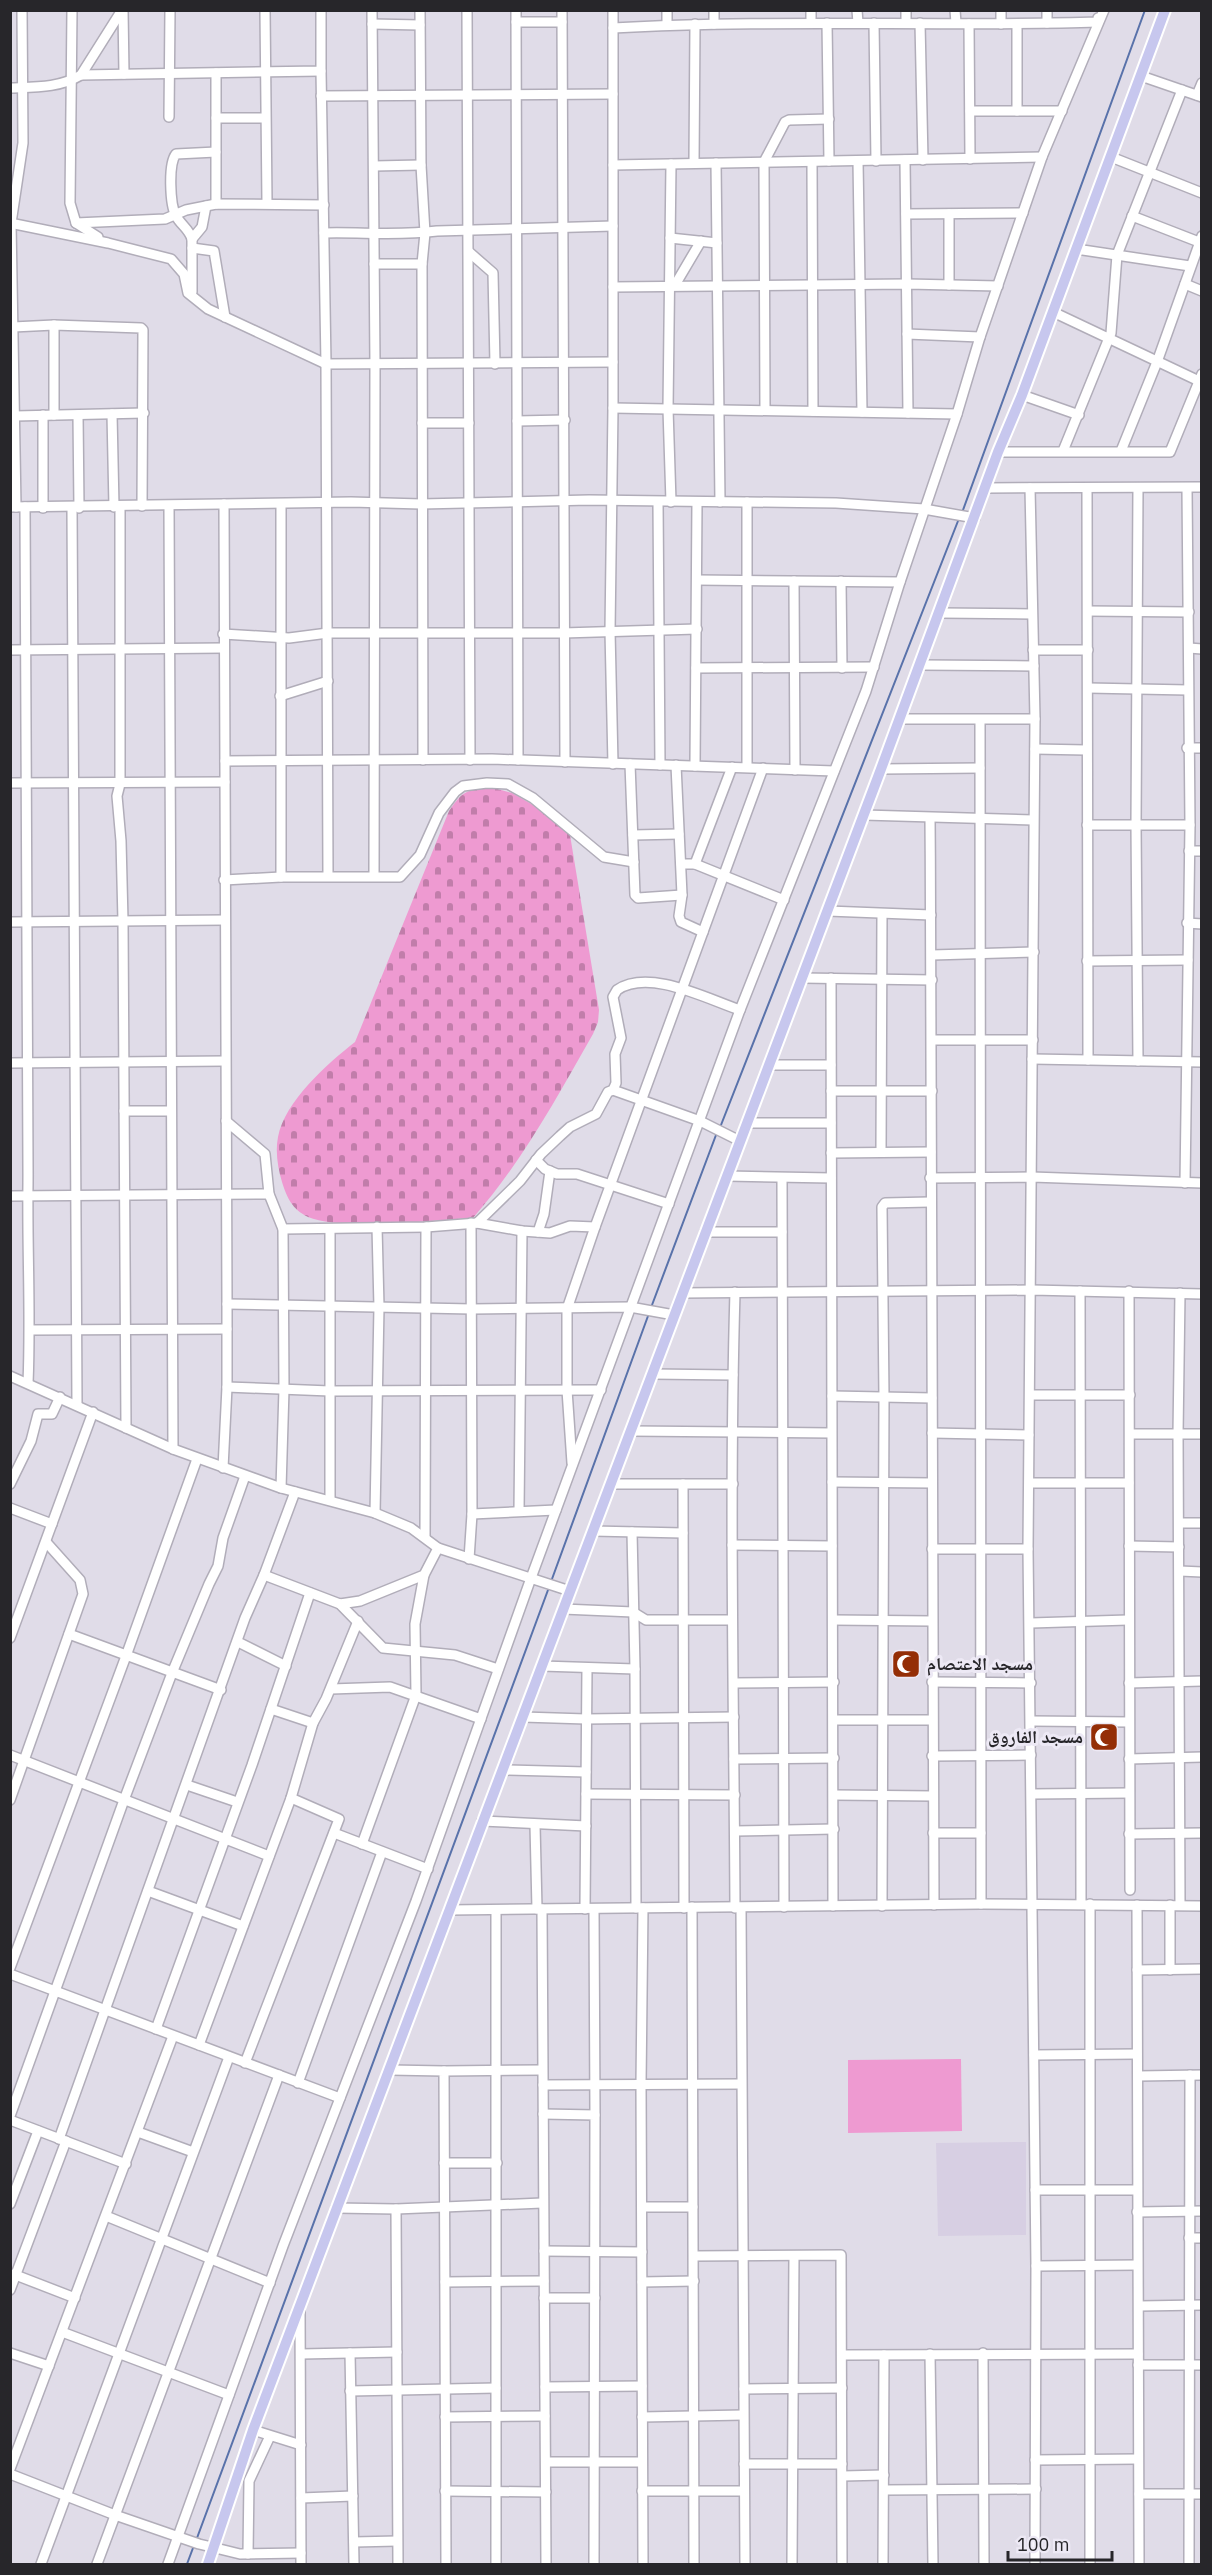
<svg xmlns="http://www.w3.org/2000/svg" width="1212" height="2575" font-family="'IBM Plex Sans','Noto Naskh Arabic',sans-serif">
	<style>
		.built { fill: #d7cfe3 }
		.cemetery { fill: url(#cemetery-stones) }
		.pitch { fill: #ee9ad1 }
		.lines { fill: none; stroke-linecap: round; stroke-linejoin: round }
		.stream { stroke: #5972aa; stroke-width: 2 }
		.minor-casing { stroke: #b1adb9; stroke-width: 12 }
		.major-casing { stroke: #fff; stroke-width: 14 }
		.minor { stroke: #fff; stroke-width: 9 }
		.major { stroke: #c7c7ee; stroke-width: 10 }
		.labels { text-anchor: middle; stroke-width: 6; stroke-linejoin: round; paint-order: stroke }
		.poi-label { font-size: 18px; font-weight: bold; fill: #27262a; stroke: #ede9f5; text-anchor: start }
	</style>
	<defs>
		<pattern id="cemetery-stones" width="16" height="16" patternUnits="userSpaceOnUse" patternTransform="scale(1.5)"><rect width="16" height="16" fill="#ee9ad1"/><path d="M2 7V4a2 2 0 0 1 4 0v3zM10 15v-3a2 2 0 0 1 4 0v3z" fill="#c17daa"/></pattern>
	</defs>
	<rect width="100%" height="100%" fill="#e0dce8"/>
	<!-- built -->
	<polygon class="built" points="1026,2142 1026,2235 938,2236 936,2143"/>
	<!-- cemetery -->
	<path class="cemetery" d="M494,788l18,5 30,17 28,25 29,175 -1,12 -5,12c-37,65 -71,128 -120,184 -39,2 -132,13 -165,-1 -16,-8 -21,-19 -26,-35 -4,-14 -7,-30 -4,-45 7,-36 49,-73 77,-95l94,-231c15,-22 18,-21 45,-23z"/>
	<!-- pitch -->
	<polygon class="pitch" points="961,2059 962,2131 848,2133 848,2060"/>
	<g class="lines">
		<!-- stream -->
		<g class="stream">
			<polyline points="963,510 1145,10"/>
			<polyline points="721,1125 958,521"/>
			<polyline points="652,1305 716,1135"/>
			<polyline points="552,1579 648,1316"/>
			<polyline points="197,2538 548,1590"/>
			<polyline points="187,2564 193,2548"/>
		</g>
		<!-- minor casing -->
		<g class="minor-casing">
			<g id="minor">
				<polyline points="72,10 70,203 76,223 98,237"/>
				<polyline points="123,10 124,74"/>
				<polyline points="265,10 267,203"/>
				<polyline points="372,10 375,364 374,876"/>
				<polyline points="420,10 421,165 425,233 422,264 423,760"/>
				<polyline points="467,10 470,760"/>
				<polyline points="516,10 518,760"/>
				<polyline points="562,10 565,762"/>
				<polyline points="613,10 613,408 610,631 613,764"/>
				<polyline points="667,10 667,25"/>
				<polyline points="714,10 714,24"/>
				<polyline points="811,10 811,23"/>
				<polyline points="857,10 858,23"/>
				<polyline points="906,10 906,23"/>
				<polyline points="955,10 956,23"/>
				<polyline points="1001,10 1001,24"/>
				<polyline points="516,22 562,22"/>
				<polyline points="827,23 829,161"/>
				<polyline points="874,23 876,161"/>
				<polyline points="920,23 923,160"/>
				<polyline points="1047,23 1047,10"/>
				<polyline points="372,24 420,25"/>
				<polyline points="969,24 970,159"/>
				<path d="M613,28c162,-9 323,-1 485,-6v-4"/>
				<polyline points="321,71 326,364 328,876"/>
				<polyline points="81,75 122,10"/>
				<polyline points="1141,76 1202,97"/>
				<path d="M10,88c26,-1 49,0 71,-13l240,-4v-61"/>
				<polyline points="1197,95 1202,83"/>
				<polyline points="321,96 613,94"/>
				<polyline points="970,111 1062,111"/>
				<polyline points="1017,111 1017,24"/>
				<polyline points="169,117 170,10"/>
				<polyline points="216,118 265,118"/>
				<polyline points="1111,157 1202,193"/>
				<polyline points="905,160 908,413"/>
				<polyline points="858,161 862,412"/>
				<polyline points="812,162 813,411"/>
				<polyline points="694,163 695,24"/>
				<polyline points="716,163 720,502"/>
				<polyline points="613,165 1042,157"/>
				<polyline points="374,166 421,165"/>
				<polyline points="216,204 216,73"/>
				<polyline points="906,214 1023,213"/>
				<polyline points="949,214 949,285"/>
				<polyline points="1132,216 1199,242"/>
				<polyline points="10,223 108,243 171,259 184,274 188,293 208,309 326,364 613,362"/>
				<polyline points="76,223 165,219 186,210 216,204 324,205"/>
				<path d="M324,233c38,-1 76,3 113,-2l176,-5"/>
				<polyline points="670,238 717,243"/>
				<polyline points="192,239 202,227 206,206"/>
				<polyline points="192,248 214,251 225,317"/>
				<polyline points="1076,249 1190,266"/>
				<polyline points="469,252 493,273 495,364"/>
				<polyline points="374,264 422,264"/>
				<polyline points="1185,284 1202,291"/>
				<polyline points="675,285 701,241"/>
				<polyline points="613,287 907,284 998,286"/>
				<path d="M192,292v-53c-3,-10 -11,-14 -16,-23 -6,-11 -8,-52 0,-62l40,-2"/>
				<polyline points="1053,312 1199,381"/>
				<polyline points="13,327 54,325 141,328 143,330 142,506"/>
				<polyline points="907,334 980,337"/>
				<polyline points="1022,395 1079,415"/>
				<polyline points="613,408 957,414"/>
				<polyline points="765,410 764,162 785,122 789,120 829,119"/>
				<polyline points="112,414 114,507"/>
				<polyline points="43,415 43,508"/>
				<polyline points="54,415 54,325"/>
				<polyline points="78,415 79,508"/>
				<polyline points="15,416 144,413"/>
				<polyline points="517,421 565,420"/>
				<polyline points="422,423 469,423"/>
				<polyline points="1063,451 1111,333 1117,255 1182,90"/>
				<polyline points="1121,451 1157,362 1202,236"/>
				<polyline points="998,452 1170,452 1202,374"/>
				<polyline points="986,488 1202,487"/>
				<polyline points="1030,488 1035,719 1028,1549 1036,2266 1035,2564"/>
				<polyline points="1138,488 1136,825 1138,1061"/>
				<polyline points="1087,489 1088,1060"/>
				<polyline points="658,502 660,765"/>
				<polyline points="671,502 668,409 671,164"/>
				<polyline points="281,504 281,877"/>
				<polyline points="120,506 120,784 117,796 121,841 123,921 126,1428"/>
				<polyline points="169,506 173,1449"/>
				<polyline points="10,507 351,502 421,504 589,500 836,503 924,509 975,518"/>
				<polyline points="16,507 11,223 23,143 22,10"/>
				<path d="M25,507c2,226 4,451 3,676 -1,67 3,133 0,200"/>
				<polyline points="72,508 77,1404"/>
				<polyline points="697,580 900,582"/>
				<polyline points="794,581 795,770"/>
				<polyline points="841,581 842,668"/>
				<polyline points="1088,611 1189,612"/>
				<polyline points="940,613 1032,614"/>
				<polyline points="223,634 289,638 328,633 563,633 697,629"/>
				<polyline points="1189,648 1202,649"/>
				<polyline points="10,650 224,648"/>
				<polyline points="1033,650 1088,650"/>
				<polyline points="921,665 1034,666"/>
				<polyline points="696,668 874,667"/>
				<polyline points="1088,688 1188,690"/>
				<polyline points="280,696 328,681"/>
				<polyline points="900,719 1035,719"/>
				<polyline points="980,720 981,1904"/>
				<polyline points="1187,748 1202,748"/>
				<polyline points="1035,749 1086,750"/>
				<polyline points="225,761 492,759 834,771"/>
				<polyline points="630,764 635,895 638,898 682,895"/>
				<polyline points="676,765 682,895 679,916 681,922 703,932"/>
				<polyline points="695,766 697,502"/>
				<polyline points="747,767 747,502"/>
				<polyline points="881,769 980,768"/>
				<polyline points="10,783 225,782"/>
				<polyline points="864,815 1033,820"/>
				<path d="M930,818c3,362 1,724 4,1087"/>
				<polyline points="1087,825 1190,825"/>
				<polyline points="633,835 679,834"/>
				<polyline points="1189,851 1202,851"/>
				<polyline points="681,864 695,864 784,900"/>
				<polyline points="695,864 732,767"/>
				<polyline points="224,880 281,877 400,877 420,855 439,813 455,792 463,786 487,783 508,784 533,798 604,857 634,862"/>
				<polyline points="828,911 931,915"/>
				<polyline points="10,922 225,920"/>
				<polyline points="1187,923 1202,924"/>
				<polyline points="932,955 1034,952"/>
				<polyline points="1087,961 1188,960"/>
				<polyline points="802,978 932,980"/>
				<polyline points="831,978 833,1906"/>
				<polyline points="932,1040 1033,1040"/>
				<polyline points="1032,1059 1202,1062"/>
				<polyline points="10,1063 225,1061"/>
				<polyline points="769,1065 831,1065"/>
				<polyline points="613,1090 700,1121 740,1141"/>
				<polyline points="831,1091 932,1091"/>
				<polyline points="124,1111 170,1111"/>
				<polyline points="226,1121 265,1154 269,1194 283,1229 284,1389 281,1488"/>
				<polyline points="747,1123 831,1123"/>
				<polyline points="881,1152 882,914"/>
				<polyline points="831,1153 931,1152"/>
				<polyline points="536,1160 545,1169 557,1174 577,1174 669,1204"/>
				<polyline points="727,1176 831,1178"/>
				<path d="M782,1178c0,243 1,486 2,729"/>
				<polyline points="930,1178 1032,1177 1202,1183"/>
				<polyline points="1185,1183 1190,825 1187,488"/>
				<polyline points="10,1196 269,1194"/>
				<path d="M477,1223l43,-42 21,-27 19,-18 10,-9 26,-13 12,-22 5,-2 3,-7 -1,-29 6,-16 -8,-41 4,-7c32,-22 90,9 123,20"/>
				<polyline points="283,1229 426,1227 477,1223 522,1231 550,1233 570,1226 595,1227"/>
				<polyline points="538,1232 544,1214 550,1171"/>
				<polyline points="705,1232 782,1232"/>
				<polyline points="1080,1291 1081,1904"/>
				<polyline points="1129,1291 1130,1890"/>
				<polyline points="683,1293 1032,1290 1202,1294"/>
				<polyline points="1180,1293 1178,1434 1180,1905"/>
				<polyline points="227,1304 472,1309 630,1307 674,1315"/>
				<polyline points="30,1330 227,1329"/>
				<polyline points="652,1374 733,1375"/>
				<polyline points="10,1376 173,1449 281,1488 375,1513 411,1528 438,1548 570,1591"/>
				<polyline points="227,1387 330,1391 601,1390"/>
				<polyline points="1030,1395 1130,1395"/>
				<polyline points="832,1396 932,1398"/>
				<polyline points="631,1431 831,1433"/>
				<polyline points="932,1433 1029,1435"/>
				<polyline points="1130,1434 1202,1434"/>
				<polyline points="572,1463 567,1390 567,1309 595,1227 763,768"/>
				<polyline points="223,1468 227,1387 227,1304 224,504"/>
				<polyline points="832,1482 932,1483"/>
				<polyline points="1030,1483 1129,1483"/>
				<polyline points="10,1484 31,1441 38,1414 52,1414 60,1397"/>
				<polyline points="611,1484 733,1484"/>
				<polyline points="683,1484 684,1908"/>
				<polyline points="330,1500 330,1229"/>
				<polyline points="10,1508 52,1524"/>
				<polyline points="519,1511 522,1231"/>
				<polyline points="375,1513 379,1307 377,1227"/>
				<polyline points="472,1514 556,1510"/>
				<polyline points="1180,1523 1202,1523"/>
				<polyline points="593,1531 683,1533"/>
				<polyline points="632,1532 635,1669 636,1908"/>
				<polyline points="425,1537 426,1227"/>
				<polyline points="732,1545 832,1546"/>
				<polyline points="1129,1546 1179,1547"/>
				<polyline points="932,1549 1028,1549"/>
				<polyline points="469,1559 472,1514 471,1223"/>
				<polyline points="1180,1571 1202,1572"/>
				<polyline points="264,1575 340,1604 360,1601 424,1575 438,1548"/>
				<polyline points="340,1604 383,1648 455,1655 498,1669"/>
				<polyline points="563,1609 633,1612 646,1620 731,1620"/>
				<polyline points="833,1620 932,1621"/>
				<polyline points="1031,1623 1128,1620"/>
				<polyline points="69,1634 221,1690"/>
				<polyline points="10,1638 93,1412"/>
				<polyline points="238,1642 286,1666"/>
				<polyline points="542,1666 635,1669"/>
				<polyline points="932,1682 1031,1683"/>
				<polyline points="734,1683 834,1682"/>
				<polyline points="1129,1683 1202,1681"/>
				<polyline points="331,1689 390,1687 481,1719"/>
				<polyline points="271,1709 313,1723"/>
				<polyline points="523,1717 586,1719 734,1717"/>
				<polyline points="834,1720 932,1720"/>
				<polyline points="1032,1721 1129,1722"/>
				<polyline points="10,1755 269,1856"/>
				<polyline points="932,1756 1031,1755"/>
				<polyline points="734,1759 834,1758"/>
				<polyline points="1129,1759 1202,1757"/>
				<polyline points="503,1770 586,1772"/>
				<polyline points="187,1785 237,1802"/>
				<polyline points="586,1794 735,1795"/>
				<polyline points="1032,1794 1129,1793"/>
				<polyline points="834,1795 933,1796"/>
				<polyline points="10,1800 83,1594 80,1580 46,1542"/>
				<polyline points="482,1821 586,1826"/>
				<polyline points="535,1825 537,1909"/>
				<polyline points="735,1831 834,1829"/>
				<polyline points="334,1833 428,1869"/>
				<polyline points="933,1833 981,1833"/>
				<polyline points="1129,1834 1202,1833"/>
				<polyline points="362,1844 416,1695 415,1624 424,1575"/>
				<polyline points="148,1891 243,1926"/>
				<polyline points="1137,1905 1139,2564"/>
				<polyline points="882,1906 884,1397 882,1207 885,1203 930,1202"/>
				<polyline points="692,1907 694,2564"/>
				<polyline points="643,1908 641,2084 643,2564"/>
				<path d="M735,1908c-1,-205 -6,-411 0,-616"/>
				<polyline points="741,1908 745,2564"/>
				<polyline points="542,1909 546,2564"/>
				<polyline points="585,1909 587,1668"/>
				<polyline points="594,1909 595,2115"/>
				<polyline points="449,1910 981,1904 1202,1906"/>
				<polyline points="496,1910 496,2564"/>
				<polyline points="10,1968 126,1656 197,1459"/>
				<polyline points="1137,1970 1202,1969"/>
				<polyline points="1170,1970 1170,1905"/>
				<polyline points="10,1974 340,2098"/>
				<polyline points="156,2029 252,1765 310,1593"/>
				<polyline points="199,2045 291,1798 313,1723 326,1699 358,1621"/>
				<polyline points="1034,2055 1137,2054"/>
				<polyline points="245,2063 339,1819 291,1798"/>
				<polyline points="390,2070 444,2071 446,2564"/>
				<polyline points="444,2071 542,2070"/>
				<polyline points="1138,2076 1202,2075"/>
				<polyline points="298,2083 382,1852"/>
				<polyline points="543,2085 741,2084"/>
				<polyline points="543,2114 595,2115 594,2564"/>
				<polyline points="10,2116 124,1800 172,1673 209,1584 218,1566 223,1538 245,1476"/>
				<polyline points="10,2120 126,2164"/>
				<polyline points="138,2132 193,2152"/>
				<polyline points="59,2139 245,1618 264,1575 295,1492"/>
				<polyline points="444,2163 497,2163"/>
				<polyline points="1035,2190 1137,2190"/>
				<polyline points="10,2204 38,2131"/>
				<polyline points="642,2207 693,2207"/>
				<polyline points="336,2208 396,2209 542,2203"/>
				<polyline points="396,2209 398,2564"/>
				<polyline points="1137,2212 1202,2211"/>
				<polyline points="106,2216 270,2283"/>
				<polyline points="1189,2238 1202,2238"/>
				<polyline points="544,2251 642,2252"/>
				<polyline points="694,2256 841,2255 842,2564"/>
				<polyline points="1036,2266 1137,2265"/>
				<polyline points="13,2274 75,2298"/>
				<polyline points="445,2282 544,2281"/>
				<polyline points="642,2282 694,2281"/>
				<polyline points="10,2290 66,2141"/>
				<polyline points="544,2298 595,2298"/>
				<polyline points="1139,2306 1202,2305"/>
				<polyline points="300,2309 301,2564"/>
				<polyline points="62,2332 229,2395"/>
				<polyline points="10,2353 49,2366"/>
				<polyline points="350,2353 354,2564"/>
				<polyline points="983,2353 984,2564"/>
				<polyline points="301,2354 397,2352"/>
				<polyline points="930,2354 933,2564"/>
				<polyline points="842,2355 1138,2354"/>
				<polyline points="1138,2365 1202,2365"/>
				<polyline points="545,2387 642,2386"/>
				<polyline points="744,2389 842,2388"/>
				<polyline points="350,2391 496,2388"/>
				<polyline points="445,2417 545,2416"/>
				<polyline points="642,2417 743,2415"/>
				<polyline points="253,2430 301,2445"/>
				<polyline points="1035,2460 1138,2459"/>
				<polyline points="547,2462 642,2462"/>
				<polyline points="744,2464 842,2464"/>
				<polyline points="10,2469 173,2036"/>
				<polyline points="10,2474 115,2515 199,2544 240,2554 301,2553"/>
				<polyline points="843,2476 884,2475"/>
				<polyline points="885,2490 1036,2489"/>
				<polyline points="445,2491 546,2492"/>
				<polyline points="642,2491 744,2491"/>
				<polyline points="1139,2494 1202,2494"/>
				<polyline points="301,2498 353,2496"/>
				<polyline points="354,2542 397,2541"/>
				<polyline points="248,2554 249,2481 270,2436"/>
				<polyline points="41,2564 229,2057"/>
				<polyline points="97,2564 279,2075"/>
				<polyline points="168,2564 283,2246 416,1901 531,1578 740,1010 866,691 900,582 957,414 980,337 1042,157 1104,10"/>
				<polyline points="792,2564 794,2256"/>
				<polyline points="883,2564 884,2355"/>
				<polyline points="1090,2564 1090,1904"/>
				<polyline points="1189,2564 1190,2075"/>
			</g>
		</g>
		<!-- major casing -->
		<g class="major-casing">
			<polyline id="major" points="208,2564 253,2430 881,769 998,452 1022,395 1165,10"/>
		</g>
		<!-- minor -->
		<use href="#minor" class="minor"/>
		<!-- major -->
		<use href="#major" class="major"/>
	</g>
	<!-- icons -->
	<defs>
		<g id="mosque-square" transform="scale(1.5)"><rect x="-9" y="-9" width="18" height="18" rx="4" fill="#942e06" stroke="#ede9f5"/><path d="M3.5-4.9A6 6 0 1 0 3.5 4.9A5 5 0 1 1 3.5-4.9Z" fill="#fff"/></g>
	</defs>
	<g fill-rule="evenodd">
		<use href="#mosque-square" x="906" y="1664"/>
		<use href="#mosque-square" x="1104" y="1737"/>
	</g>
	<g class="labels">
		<!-- poi labels -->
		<g class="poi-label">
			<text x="927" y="1670">مسجد الاعتصام</text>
			<text x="1083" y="1743" text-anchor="end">مسجد الفاروق</text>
		</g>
	</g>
	<!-- border -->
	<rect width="1212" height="2575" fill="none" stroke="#27262a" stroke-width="24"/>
	<!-- scale -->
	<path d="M1008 2551v9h104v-9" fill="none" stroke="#27262a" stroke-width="3"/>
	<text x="1017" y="2551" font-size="18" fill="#27262a" stroke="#ede9f5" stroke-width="4.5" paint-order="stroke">100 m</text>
</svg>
